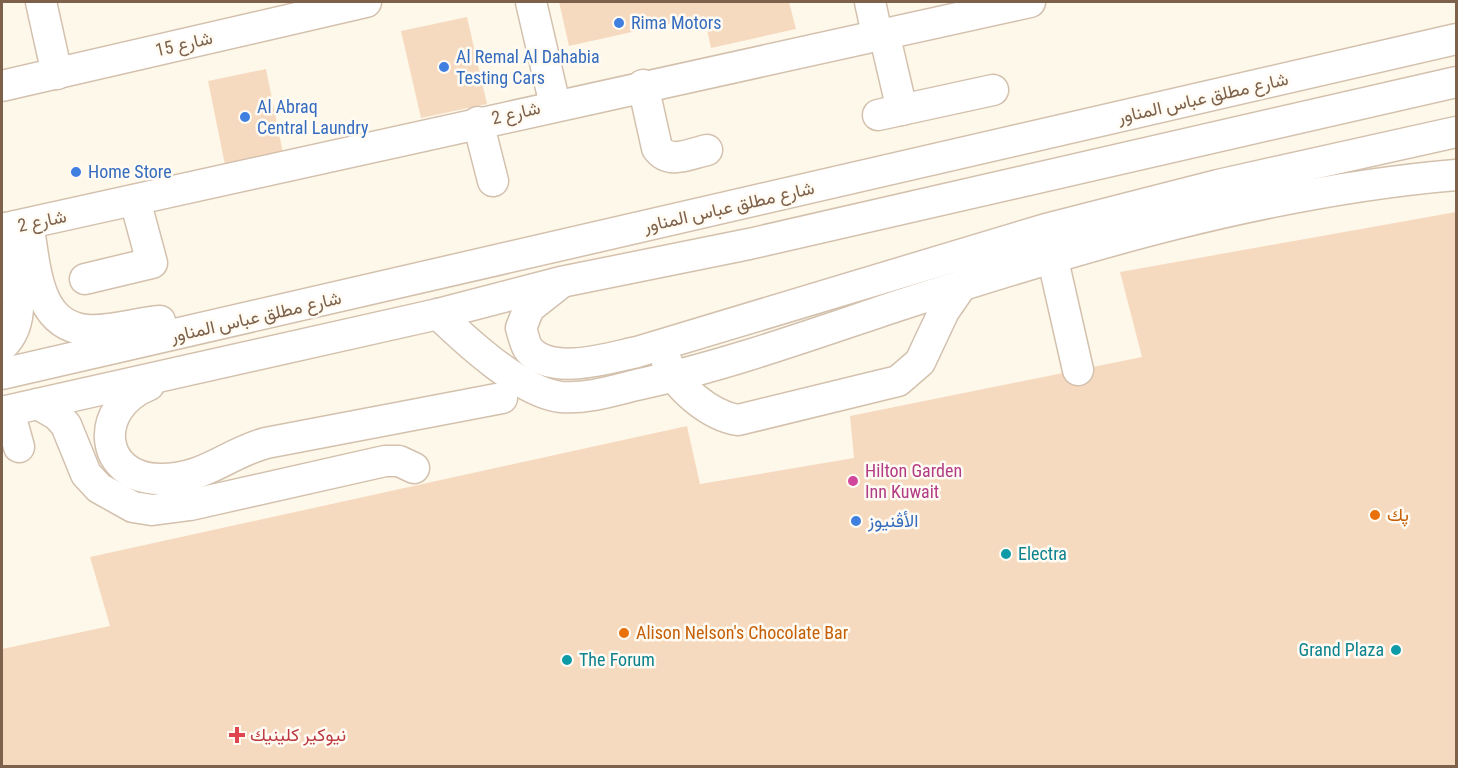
<svg xmlns="http://www.w3.org/2000/svg" width="1458" height="768" font-family="'Roboto Condensed',Vazirmatn,sans-serif">
	<style>
		.building { fill: #f6dac0 }
		.lines { fill: none; stroke-linecap: round; stroke-linejoin: round }
		.minor-casing { stroke: #d3c1ae; stroke-width: 33 }
		.minor { stroke: #fff; stroke-width: 30 }
		.shop-dot { fill: #3f7fe0; stroke: #fffbf3; stroke-width: 2 }
		.hotel-dot { fill: #d1479c; stroke: #fffbf3; stroke-width: 2 }
		.food-dot { fill: #e8710a; stroke: #fffbf3; stroke-width: 2 }
		.culture-dot { fill: #0f9aa8; stroke: #fffbf3; stroke-width: 2 }
		.health-dot { fill: #e0444e; stroke: #fffbf3; stroke-width: 2 }
		.labels { text-anchor: middle; stroke-width: 5; stroke-linejoin: round; paint-order: stroke }
		.shop-label { font-size: 18px; fill: #366cbe; stroke: #fffbf3; text-anchor: start }
		.street-label { font-size: 18px; fill: #7d614a; stroke: #fffbf3 }
		.hotel-label { font-size: 18px; fill: #b23c85; stroke: #fffbf3; text-anchor: start }
		.food-label { font-size: 18px; fill: #c56008; stroke: #fffbf3; text-anchor: start }
		.culture-label { font-size: 18px; fill: #0d838f; stroke: #fffbf3; text-anchor: start }
		.health-label { font-size: 18px; fill: #be3a42; stroke: #fffbf3; text-anchor: start }
	</style>
	<rect width="100%" height="100%" fill="#fef8eb"/>
	<!-- building -->
	<g class="building">
		<polygon points="559,2 789,2 796,29 711,48 704,16 569,46"/>
		<polygon points="467,17 487,104 421,118 401,31"/>
		<polygon points="266,69 283,153 225,165 208,81"/>
		<polygon points="1456,212 1456,766 2,766 2,649 110,626 90,557 687,426 700,484 854,458 850,416 1142,357 1120,272"/>
	</g>
	<g class="lines">
		<!-- minor casing -->
		<g class="minor-casing">
			<g id="minor">
				<polyline points="41,2 57,74"/>
				<polyline points="531,2 555,105"/>
				<polyline points="870,2 877,34"/>
				<polyline points="884,33 902,110"/>
				<path d="M643,85l14,63c12,17 32,6 50,2"/>
				<polyline points="2,86 366,2"/>
				<polyline points="878,115 993,90"/>
				<polyline points="478,122 493,181"/>
				<path d="M28,224c8,41 7,101 59,106 23,2 50,-7 73,-9"/>
				<polyline points="2,229 1030,2"/>
				<polyline points="1048,238 1078,370"/>
				<polyline points="85,279 152,263 135,200"/>
				<path d="M557,286l-28,22 -8,20c2,6 4,17 8,22 23,26 80,8 108,2l409,-123 172,-44 238,-53"/>
				<path d="M438,314c29,28 84,79 123,83 25,2 51,-6 75,-12 89,-19 177,-51 264,-80 180,-58 366,-114 556,-130"/>
				<path d="M2,346c31,-29 9,-81 2,-118"/>
				<path d="M667,362c8,25 44,54 71,58l160,-39 22,-19 24,-51 18,-26"/>
				<polyline points="2,374 1456,39"/>
				<path d="M149,385c-57,23 -50,93 10,94 45,1 67,-25 107,-36l236,-45"/>
				<polyline points="38,404 57,415 66,425 86,474 99,488 133,507 152,510 190,505 385,461 399,461 414,468"/>
				<polyline points="9,411 19,447"/>
				<polyline points="2,412 438,314 561,282 749,244 1456,82"/>
			</g>
		</g>
		<!-- minor -->
		<use href="#minor" class="minor"/>
	</g>
	<!-- markers -->
	<g class="shop-dot">
		<circle cx="619" cy="23" r="6"/>
		<circle cx="444" cy="67" r="6"/>
		<circle cx="245" cy="117" r="6"/>
		<circle cx="76" cy="172" r="6"/>
		<circle cx="856" cy="521" r="6"/>
	</g>
	<circle class="hotel-dot" cx="853" cy="481" r="6"/>
	<g class="food-dot">
		<circle cx="1375" cy="515" r="6"/>
		<circle cx="624" cy="633" r="6"/>
	</g>
	<g class="culture-dot">
		<circle cx="1006" cy="554" r="6"/>
		<circle cx="1396" cy="650" r="6"/>
		<circle cx="567" cy="660" r="6"/>
	</g>
	<path class="health-dot" d="M234 726h6v6h6v6h-6v6h-6v-6h-6v-6h6z"/>
	<g class="labels">
		<!-- shop labels -->
		<g class="shop-label">
			<text x="631" y="29">Rima Motors</text>
			<text x="456" y="63">Al Remal Al Dahabia<tspan x="456" dy="21">Testing Cars</tspan></text>
			<text x="257" y="113">Al Abraq<tspan x="257" dy="21">Central Laundry</tspan></text>
			<text x="88" y="178">Home Store</text>
			<text x="868" y="527">الأڤنيوز</text>
		</g>
		<!-- street labels -->
		<g class="street-label">
			<text transform="translate(184 44) rotate(-13)" y="6">شارع 15</text>
			<text transform="translate(1203 98) rotate(-13)" y="6">شارع مطلق عباس المناور</text>
			<text transform="translate(516 113) rotate(-13)" y="6">شارع 2</text>
			<text transform="translate(729 207) rotate(-13)" y="6">شارع مطلق عباس المناور</text>
			<text transform="translate(42 221) rotate(-12)" y="6">شارع 2</text>
			<text transform="translate(256 317) rotate(-13)" y="6">شارع مطلق عباس المناور</text>
		</g>
		<!-- hotel labels -->
		<g class="hotel-label">
			<text x="865" y="477">Hilton Garden<tspan x="865" dy="21">Inn Kuwait</tspan></text>
		</g>
		<!-- food labels -->
		<g class="food-label">
			<text x="1387" y="521">پك</text>
			<text x="636" y="639">Alison Nelson's Chocolate Bar</text>
		</g>
		<!-- culture labels -->
		<g class="culture-label">
			<text x="1018" y="560">Electra</text>
			<text x="1384" y="656" text-anchor="end">Grand Plaza</text>
			<text x="579" y="666">The Forum</text>
		</g>
		<!-- health labels -->
		<g class="health-label">
			<text x="250" y="741">نيوكير كلينيك</text>
		</g>
	</g>
	<!-- border -->
	<rect width="1458" height="768" fill="none" stroke="#7d614a" stroke-width="6"/>
</svg>
